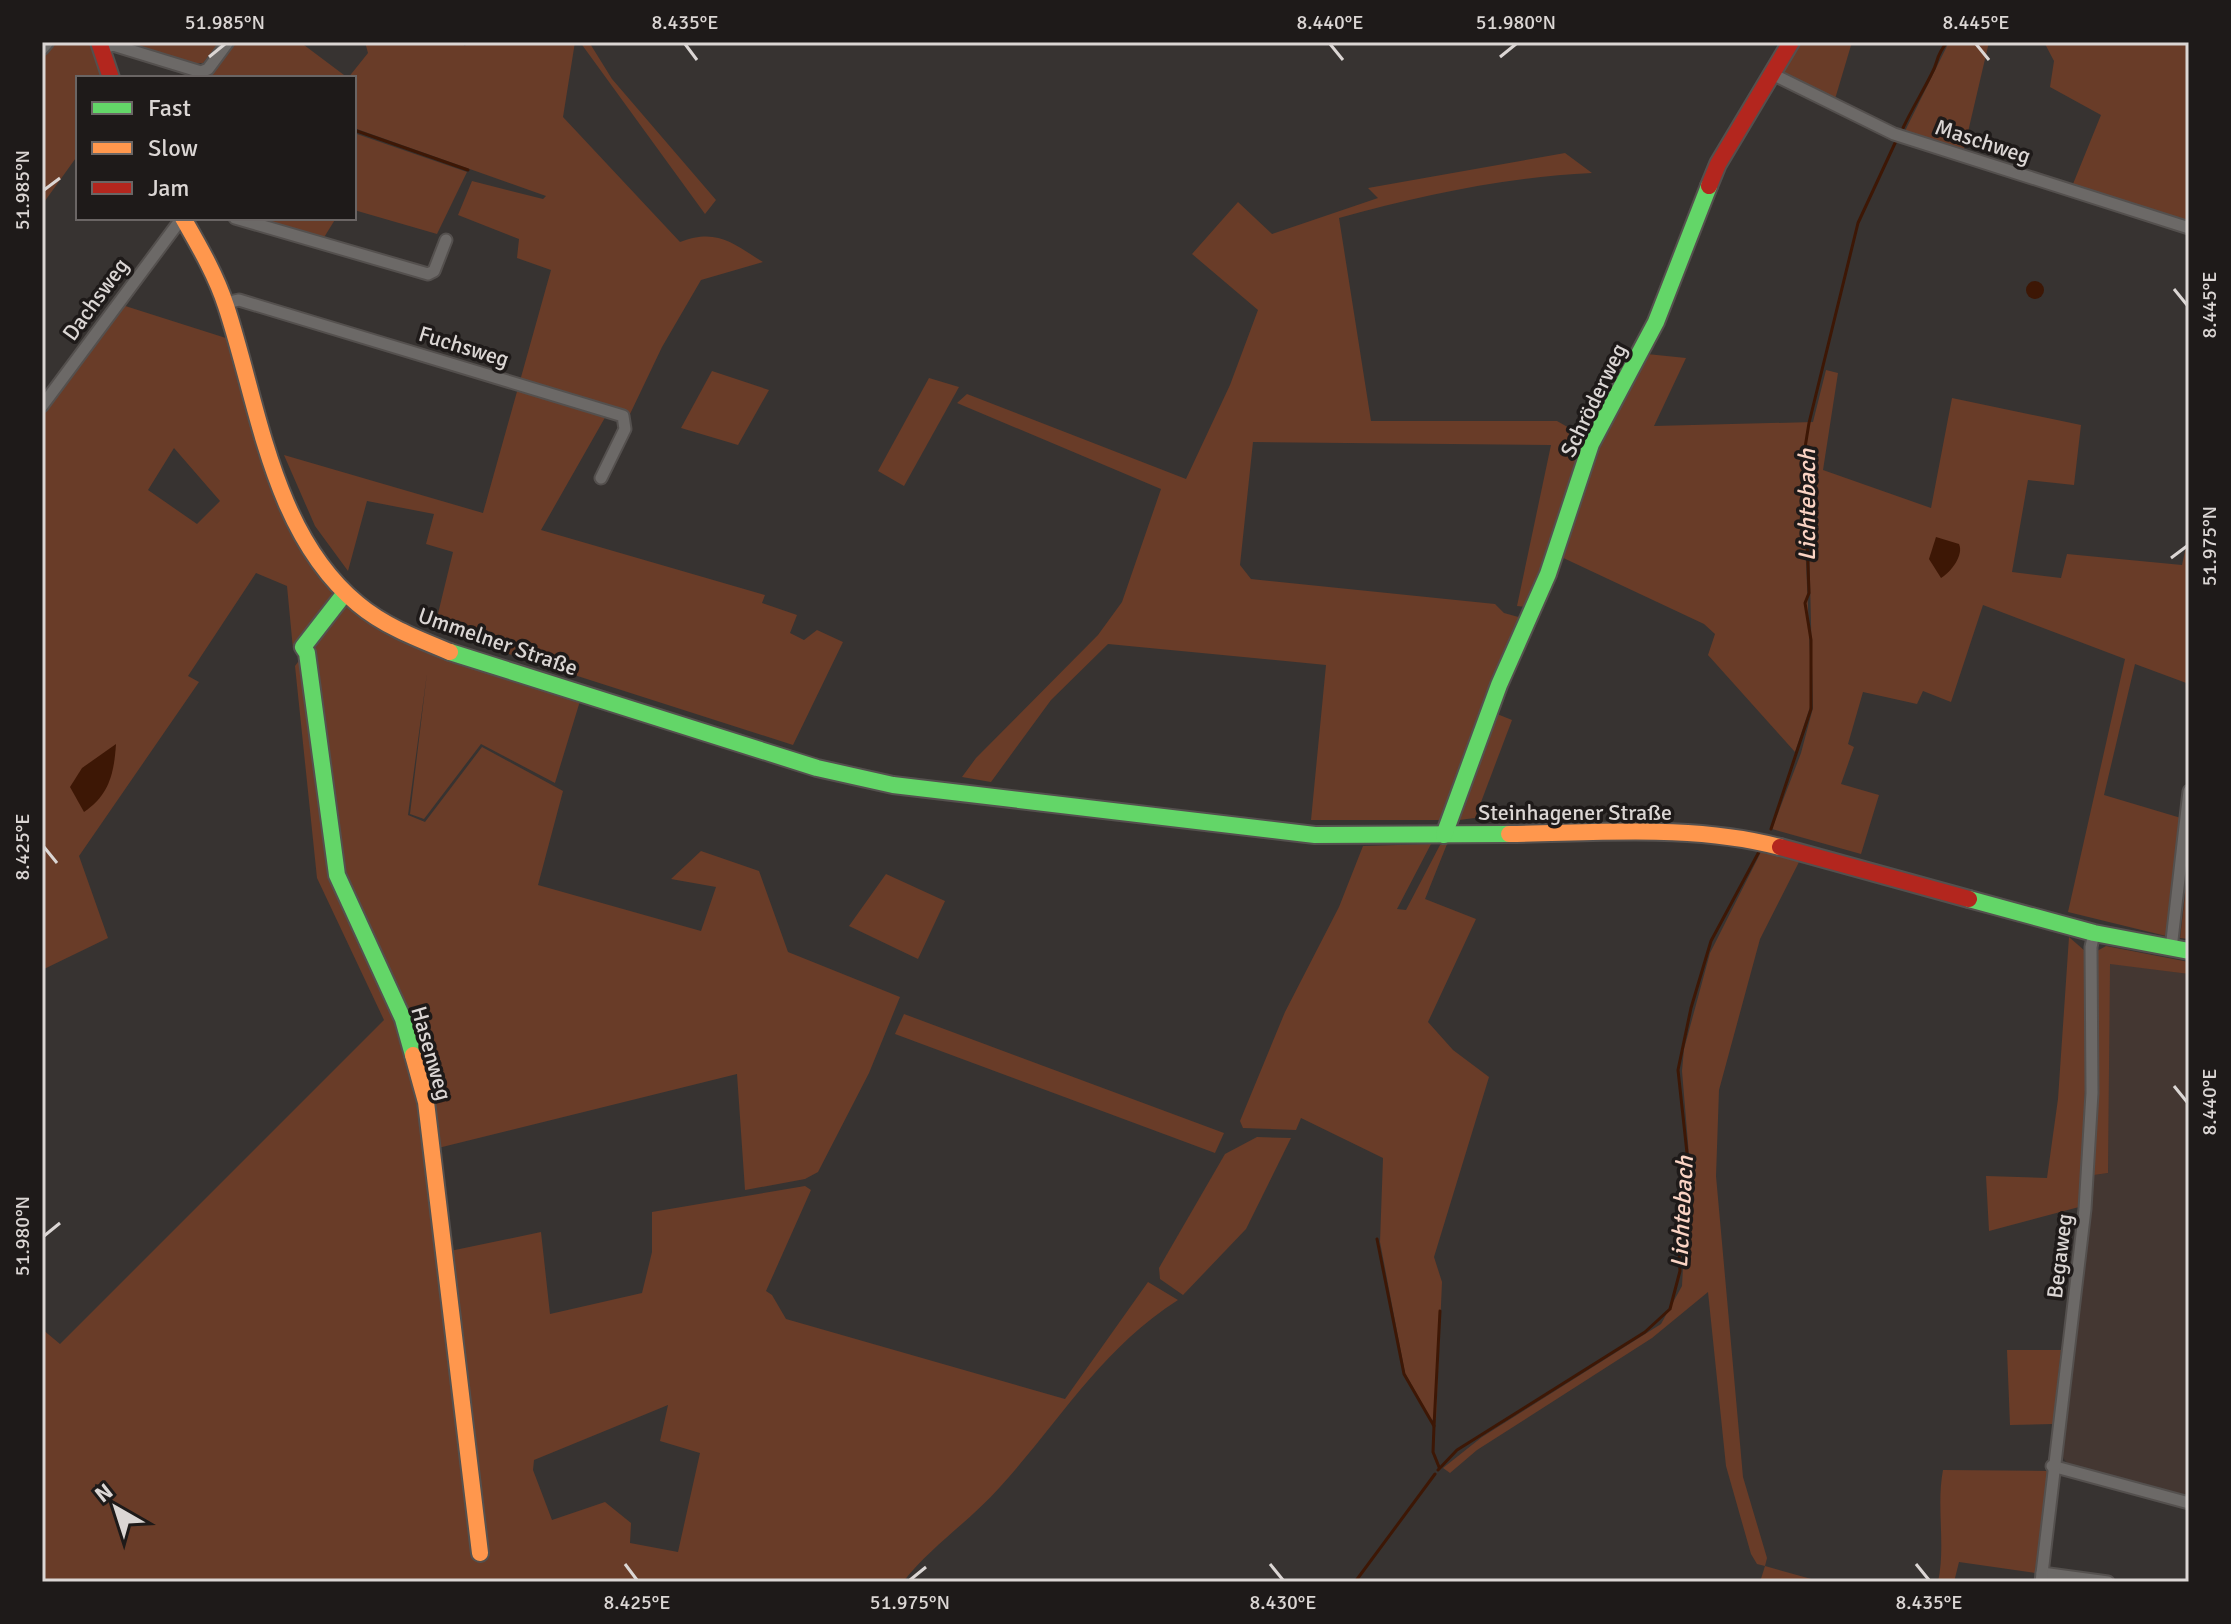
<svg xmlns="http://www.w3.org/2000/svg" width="2231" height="1624" font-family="Signika,sans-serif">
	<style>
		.built { fill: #443732 }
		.green { fill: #693c28; fill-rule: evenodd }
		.water { fill: #3d1705 }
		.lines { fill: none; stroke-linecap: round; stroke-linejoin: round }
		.stream { stroke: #3d1705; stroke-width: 3 }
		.street-casing { stroke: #54504e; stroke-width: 15 }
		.fast-casing { stroke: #54504e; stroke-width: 20 }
		.slow-casing { stroke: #54504e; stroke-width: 20 }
		.jam-casing { stroke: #54504e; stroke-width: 20 }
		.street { stroke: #6c6967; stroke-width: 11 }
		.fast { stroke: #63d668; stroke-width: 16 }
		.slow { stroke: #ff974d; stroke-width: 16 }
		.jam { stroke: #b3261e; stroke-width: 16 }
		.ticks { fill: none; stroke: #dbd6d4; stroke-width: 3 }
		.labels { text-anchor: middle; stroke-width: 7; stroke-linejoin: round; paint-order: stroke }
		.street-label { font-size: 22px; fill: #dbd6d4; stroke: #1e1a19 }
		.water-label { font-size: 24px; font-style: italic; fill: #fbd4c4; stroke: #1e1a19 }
		.neatline { fill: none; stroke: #dbd6d4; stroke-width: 3 }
		.ticks-label { font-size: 20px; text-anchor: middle; fill: #dbd6d4 }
	</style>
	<rect width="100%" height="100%" fill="#373331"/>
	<!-- built -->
	<polygon class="built" points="2109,963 2189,974 2189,1496 2068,1464 2060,1454 2094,1175 2108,1173"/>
	<!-- green -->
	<g class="green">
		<polygon points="51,42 90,42 102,78 78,78 78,155 42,205 42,54"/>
		<polygon points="122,42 220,42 203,63 186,64"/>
		<path d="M232,42h68l48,36 20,-25 -3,-11h95l5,4 2,-4h108l-12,75 117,125c37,-14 52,1 83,20l-62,18 -39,67 -32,67 -19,-7 -70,123 224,65 -3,8 35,12 -7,18 14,7 13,-10 26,12 -50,103 -359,-115 19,-78 -27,-8 8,-30 -67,-13 -19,70 -33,-45 -31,-71 199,58 68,-243 -34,-12 2,-19 -61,-24 14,-34 71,18 3,-3 -192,-68v-50l-145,-3z"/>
		<polygon points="580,42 589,42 612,79 716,200 705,214"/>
		<polygon points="1797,42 1852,42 1835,99 1781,71"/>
		<polygon points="1949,42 1989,42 1964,149 1904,133"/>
		<polygon points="2044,42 2189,42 2189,223 2073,184 2101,115 2050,87 2054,61"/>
		<polygon points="354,133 467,172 437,234 354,210"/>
		<path d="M1565,153l27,20c-85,4 -171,22 -253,45l32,203h186l30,17 -46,137 -15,32 -9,-1 34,-161 -298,-3 -13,123 11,14 244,25 9,9 18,5 -76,202h-135l15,-155 -218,-21 -57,56 -60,82 -29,-5 14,-19 122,-123 24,-33 39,-113 -204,-86 10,-9 219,85 44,-94 28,-75 -66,-56 46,-52 34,32 106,-36 -10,-10z"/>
		<polygon points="249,218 336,218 323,239"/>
		<path d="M119,304l110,35c25,85 40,190 106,254l-42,56 -6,-63 -31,-13 -68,103 11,6 -120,174 29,82 -66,32v-558zM174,448l46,53 -23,23 -49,-34z"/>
		<polygon points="1647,354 1686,358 1654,426 1813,422 1826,370 1838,373 1823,470 1931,508 1952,398 2081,425 2074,485 2028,480 2012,572 2061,578 2067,554 2182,565 2189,533 2189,684 2135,664 2104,795 2181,818 2171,925 2166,936 2068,912 2125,659 1983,605 1951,702 1923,691 1917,704 1863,692 1848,744 1854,747 1841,784 1879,795 1861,854 1772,829 1801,753 1813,708 1808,495 1803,494 1811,678 1810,707 1795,752 1708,655 1715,634 1704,624 1557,555 1596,448"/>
		<polygon points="712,371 769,390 738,445 681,428"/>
		<polygon points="929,378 959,387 904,486 878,471"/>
		<path d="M343,601l237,100 -25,82 -74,-39 -57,75 -14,-5 17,-141 -19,142 17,7 57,-75 81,44 -25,94 163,46 15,-44 -45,-8 30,-28 58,20 29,81 112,45 -31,76 -51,99 -13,7 -60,11 -8,-116 -311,77 29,263 10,-2 -15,-161 91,-19 9,82 92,-21 10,-41v-40l153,-26 6,4 -45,101 6,4 14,24 279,80 83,-117 30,18c-79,51 -117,120 -178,187 -30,34 -69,59 -97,95h-861v-253l18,15 324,-324 -67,-142 -22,-212zM668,1405l-8,36 40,12 -22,99 -48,-9 1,-20 -26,-21 -53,18 -19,-50 1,-10z"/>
		<polygon points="1497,714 1512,720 1475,818 1459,820"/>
		<polygon points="1431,844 1397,909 1406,910 1440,845 1447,844 1425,899 1476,919 1428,1022 1453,1050 1489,1077 1434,1257 1442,1282 1436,1419 1431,1420 1405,1373 1380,1242 1383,1158 1301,1118 1296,1130 1243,1128 1240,1121 1285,1012 1339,907 1363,846"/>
		<polygon points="1762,850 1799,862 1760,939 1719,1090 1716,1176 1743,1477 1767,1558 1765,1566 1822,1582 1760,1582 1765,1566 1757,1564 1751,1554 1726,1466 1708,1292 1652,1338 1477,1450 1450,1473 1443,1468 1482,1437 1661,1324 1682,1286 1689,1155 1682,1071 1684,1049 1710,953"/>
		<polygon points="2189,860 2189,939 2180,938"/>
		<polygon points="886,874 945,901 918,959 849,926"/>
		<polygon points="2069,937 2085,951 2086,1071 2079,1207 1989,1231 1986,1176 2047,1178 2058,1099"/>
		<polygon points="2106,946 2189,962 2189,974 2110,964 2108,1173 2094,1175 2097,951"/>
		<polygon points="904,1014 1224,1133 1215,1153 895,1034"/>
		<polygon points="1257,1137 1291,1138 1246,1229 1183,1295 1160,1279 1159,1268 1225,1154"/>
		<polygon points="2007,1350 2061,1350 2053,1424 2010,1425"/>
		<path d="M1943,1470l105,1 -13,102 -76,-11 -5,20h-16c8,-37 -2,-75 5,-112z"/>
	</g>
	<!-- water -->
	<g class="water">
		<circle cx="2035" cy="290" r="9"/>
		<path d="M1936,537l23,7c5,11 -8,28 -18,34l-12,-19z"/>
		<path d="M116,744c-2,30 -7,51 -32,68l-14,-25 12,-19z"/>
	</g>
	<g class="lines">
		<!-- stream -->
		<g class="stream">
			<path d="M1903,128c9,-19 19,-35 28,-53 9,-16 3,-16 16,-33"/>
			<polyline points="354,130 468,170"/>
			<polyline points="1771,829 1811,709 1811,640 1805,603 1809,593 1807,538 1803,532 1806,470 1803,460 1809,423 1858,223 1896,141"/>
			<polyline points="1377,1239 1404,1374 1434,1426 1433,1452 1439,1467"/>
			<polyline points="1434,1426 1440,1311"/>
			<polyline points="1438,1470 1457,1450 1645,1332 1670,1309 1680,1271 1678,1235 1687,1153 1678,1070 1691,1008 1711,941 1761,848"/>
			<polyline points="1355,1582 1435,1474"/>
		</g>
		<!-- street casing -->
		<g class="street-casing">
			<g id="street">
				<polyline points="42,49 48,42"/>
				<polyline points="101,49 113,45 201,72 208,69 228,42"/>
				<polyline points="1772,74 1894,134 2189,228"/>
				<polyline points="235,218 428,274 434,271 446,240"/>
				<polyline points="225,303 239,300 623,416 625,429 601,478"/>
				<polyline points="42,406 182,218"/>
				<polyline points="2171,949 2189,791"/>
				<polyline points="2052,1466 2189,1503"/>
				<polyline points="2042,1573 2108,1582"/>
				<polyline points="2041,1582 2085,1209 2092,1093 2091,947 2094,933"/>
			</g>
		</g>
		<!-- fast casing -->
		<g class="fast-casing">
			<g id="fast">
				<polyline points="345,593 303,647 307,653 337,875 403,1019 413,1055"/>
				<polyline points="450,652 817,768 893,785 1315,835 1509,834"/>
				<polyline points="1444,835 1499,685 1548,574 1591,444 1656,322 1709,186"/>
				<polyline points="1969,899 2094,933 2189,951"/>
			</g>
		</g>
		<!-- slow casing -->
		<g class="slow-casing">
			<g id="slow">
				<path d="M183,218c16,28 33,57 43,88 33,100 46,227 132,298 26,22 60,35 92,48"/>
				<path d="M1509,834c89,-1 185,-10 271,13"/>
				<polyline points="413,1055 426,1102 480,1553"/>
			</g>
		</g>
		<!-- jam casing -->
		<g class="jam-casing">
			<g id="jam">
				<polyline points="99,42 111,78"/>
				<polyline points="1709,186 1718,164 1791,42"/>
				<polyline points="1780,847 1969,899"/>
			</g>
		</g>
		<!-- street -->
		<use href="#street" class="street"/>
		<!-- fast -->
		<use href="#fast" class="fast"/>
		<!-- slow -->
		<use href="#slow" class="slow"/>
		<!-- jam -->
		<use href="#jam" class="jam"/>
	</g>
	<!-- ticks -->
	<path class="ticks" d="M685,44l12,16M1330,44l13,16M1976,44l13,16M209,57l16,-13M1500,57l16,-13M44,190l16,-12M2174,289l13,16M2171,558l16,-12M44,847l13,16M2174,1086l13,16M44,1236l16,-13M625,1564l12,16M1270,1564l13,16M1916,1564l13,16M910,1580l16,-13"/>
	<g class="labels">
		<!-- street labels -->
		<g class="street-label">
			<text transform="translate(1983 141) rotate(18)" y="8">Maschweg</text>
			<text transform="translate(95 299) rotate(-54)" y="8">Dachsweg</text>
			<text transform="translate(464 346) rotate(17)" y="8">Fuchsweg</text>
			<text transform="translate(1593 400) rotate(-64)" y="8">Schröderweg</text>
			<text transform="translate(498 641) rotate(19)" y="8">Ummelner Straße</text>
			<text x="1575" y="820">Steinhagener Straße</text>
			<text transform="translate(432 1053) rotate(74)" y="8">Hasenweg</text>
			<text transform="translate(2059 1256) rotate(-83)" y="8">Begaweg</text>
		</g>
		<!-- water labels -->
		<g class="water-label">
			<text transform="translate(1807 505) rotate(-90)" y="8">Lichtebach</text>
			<text transform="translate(1682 1212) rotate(-87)" y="8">Lichtebach</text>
		</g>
	</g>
	<!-- border -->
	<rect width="2231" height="1624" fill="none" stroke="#1e1a19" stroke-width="88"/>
	<!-- legend -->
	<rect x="76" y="76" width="280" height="144" fill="#1e1a19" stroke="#6a6564" stroke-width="2"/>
	<rect x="92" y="102" width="40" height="12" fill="#63d668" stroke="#6a6564" stroke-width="2"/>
	<text x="148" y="116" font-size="24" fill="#dbd6d4">Fast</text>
	<rect x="92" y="142" width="40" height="12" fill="#ff974d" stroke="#6a6564" stroke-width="2"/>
	<text x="148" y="156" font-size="24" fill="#dbd6d4">Slow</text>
	<rect x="92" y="182" width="40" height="12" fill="#b3261e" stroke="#6a6564" stroke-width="2"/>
	<text x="148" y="196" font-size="24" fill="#dbd6d4">Jam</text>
	<!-- north arrow -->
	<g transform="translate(116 1508) rotate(321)" stroke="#1e1a19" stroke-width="6" paint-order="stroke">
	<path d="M0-6L14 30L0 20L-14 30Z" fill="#dbd6d4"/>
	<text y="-12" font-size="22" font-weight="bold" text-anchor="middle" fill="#dbd6d4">N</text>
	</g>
	<rect x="44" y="44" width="2143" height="1536" class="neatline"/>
	<g class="ticks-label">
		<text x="225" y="29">51.985°N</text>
		<text x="685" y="29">8.435°E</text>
		<text x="1330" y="29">8.440°E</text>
		<text x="1516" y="29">51.980°N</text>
		<text x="1976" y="29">8.445°E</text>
		<text transform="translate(22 190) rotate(-90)" y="7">51.985°N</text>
		<text transform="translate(2209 305) rotate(-90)" y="7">8.445°E</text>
		<text transform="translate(2209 546) rotate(-90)" y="7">51.975°N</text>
		<text transform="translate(22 847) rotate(-90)" y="7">8.425°E</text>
		<text transform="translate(2209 1102) rotate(-90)" y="7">8.440°E</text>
		<text transform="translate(22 1236) rotate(-90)" y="7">51.980°N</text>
		<text x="637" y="1609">8.425°E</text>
		<text x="910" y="1609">51.975°N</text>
		<text x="1283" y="1609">8.430°E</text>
		<text x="1929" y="1609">8.435°E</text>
	</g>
</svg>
